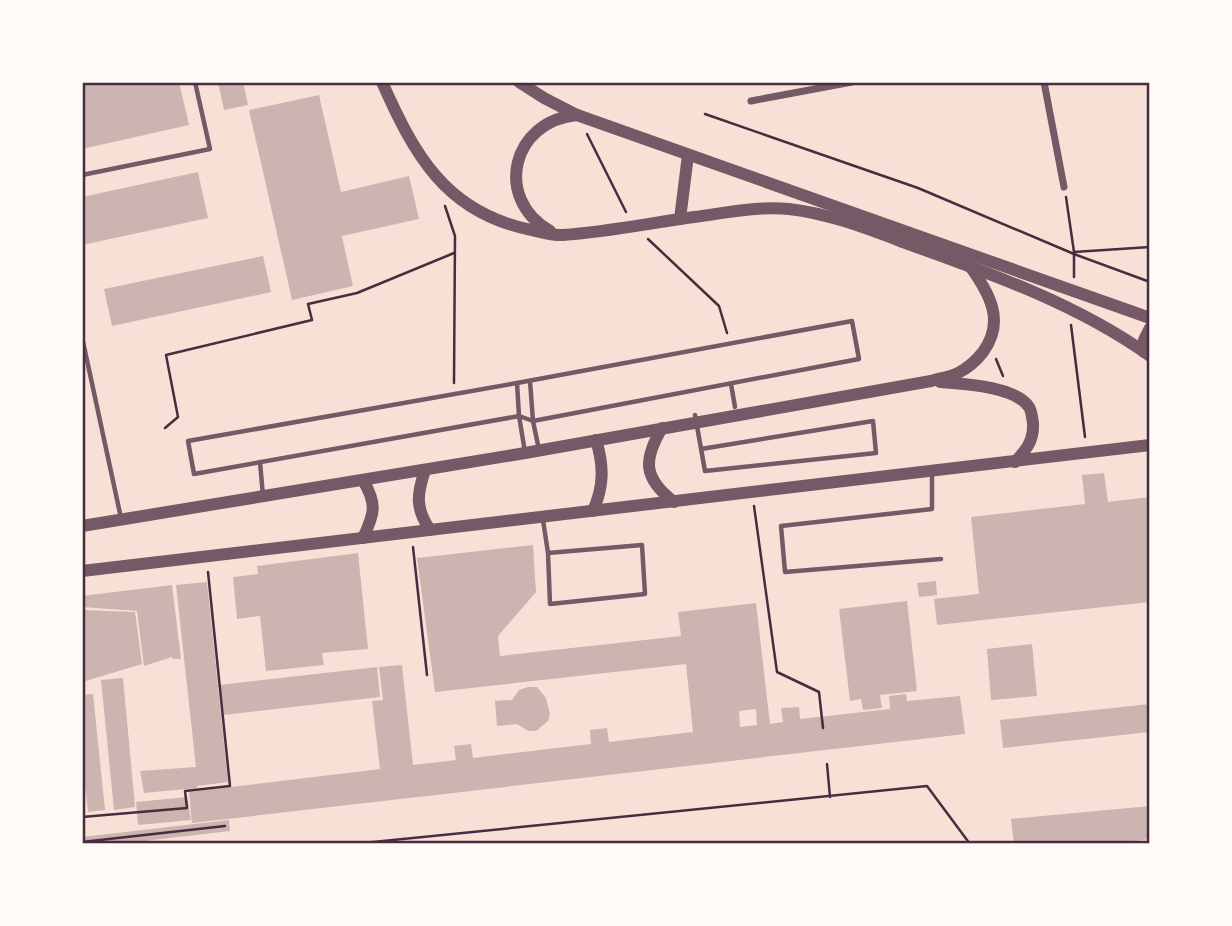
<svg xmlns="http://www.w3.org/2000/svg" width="1232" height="926" font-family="'Nunito Sans',sans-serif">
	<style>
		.building { fill: #ccb4b1; fill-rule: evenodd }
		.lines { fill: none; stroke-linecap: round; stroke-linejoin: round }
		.path { stroke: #4a2c40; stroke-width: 2.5 }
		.service { stroke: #755966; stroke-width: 4.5 }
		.minor { stroke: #755966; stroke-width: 7 }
		.tertiary { stroke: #755966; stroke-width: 12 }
		.neatline { fill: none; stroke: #4a2c40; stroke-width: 2.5 }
	</style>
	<rect width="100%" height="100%" fill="#f7e1d7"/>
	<!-- building -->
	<g class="building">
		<polygon points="82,82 179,82 189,125 82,149"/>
		<polygon points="218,82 243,82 248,105 224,110"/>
		<polygon points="319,95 341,192 409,176 419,219 342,236 353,286 292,300 249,110"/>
		<polygon points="198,172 208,218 82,245 82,197"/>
		<polygon points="263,256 271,292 112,326 104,289"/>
		<polygon points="1104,473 1108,502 1150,497 1150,602 937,625 934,599 979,594 971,517 1085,504 1082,475"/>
		<path d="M533,545l3,47 -38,44 2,20 181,-20 -3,-24 78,-9 14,121 13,-2 -2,-14 18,-1 1,12 90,-10 -1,-13 17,-2 1,7 53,-5 5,38 -773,89 -3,-31 191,-23 -8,-68 11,-1 -4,-33 23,-2 11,100 43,-5 -2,-14 17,-2 2,14 118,-14 -1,-14 17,-2 2,14 84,-10 -7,-68 -251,28 -18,-134zM756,709l1,16 -17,2 -1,-16z"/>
		<polygon points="358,553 368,649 322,653 324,665 266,671 260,616 237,619 233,577 258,574 257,566"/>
		<polygon points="936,581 937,595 919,597 917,583"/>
		<polygon points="207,582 228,782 197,786 197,788 144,793 140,771 196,767 176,585"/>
		<polygon points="172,585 181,659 173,659 172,657 144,666 137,611 82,607 82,596"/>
		<polygon points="907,601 917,691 880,695 882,708 863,710 861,699 850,701 839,609"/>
		<polygon points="82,610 135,612 142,664 82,682"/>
		<polygon points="1032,644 1037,696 991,700 987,649"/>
		<polygon points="377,667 380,697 224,715 220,685"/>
		<polygon points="123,678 135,807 114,810 101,680"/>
		<polygon points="528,687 537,687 546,698 550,714 548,721 536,731 528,731 517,724 497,726 495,701 512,700 519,690"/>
		<polygon points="93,694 105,810 88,812 82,756 82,695"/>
		<polygon points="1150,704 1150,732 1003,748 1000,720"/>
		<polygon points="187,797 191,820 138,825 136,802"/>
		<polygon points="1150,806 1150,839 1109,844 1014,844 1011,819"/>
		<polygon points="229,820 230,831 118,844 82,844 82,837"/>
	</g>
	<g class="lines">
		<!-- path -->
		<g class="path">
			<polyline points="705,114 918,188 1074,254 1150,282"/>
			<polyline points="587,134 626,212"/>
			<polyline points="1066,197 1074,252 1074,277"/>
			<polyline points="445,206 455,236 454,383"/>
			<polyline points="648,239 719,306 727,333"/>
			<polyline points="1074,252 1150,247"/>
			<polyline points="1071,325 1085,437"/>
			<polyline points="996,359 1003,376"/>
			<polyline points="165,428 178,417 166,355 312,320 308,304 357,293 454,253"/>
			<polyline points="754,506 777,672 819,692 823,728"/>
			<polyline points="413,547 427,675"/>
			<polyline points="827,764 830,797"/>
			<polyline points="82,817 187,808 185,791 230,786 208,572"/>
			<polyline points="82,842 225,826"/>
			<polyline points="353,844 927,786 970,844"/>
		</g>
		<!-- service -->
		<g class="service">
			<polyline points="82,175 210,149 195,82"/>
			<polygon points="852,321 859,359 533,421 519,416 194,474 188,441 517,383"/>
			<polyline points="82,337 121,518"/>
			<polyline points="530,381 533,421 539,450"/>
			<polyline points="517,383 519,416 525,452"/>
			<polyline points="731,384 735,407"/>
			<polyline points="695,415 705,471 876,453 873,421 701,449"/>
			<polyline points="260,462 263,496"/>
			<polyline points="932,473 932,509 781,526 785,572 941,559"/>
			<polyline points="543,520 548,553 550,604 645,594 642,545 548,553"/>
		</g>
		<!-- minor -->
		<g class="minor">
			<polyline points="1044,82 1064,187"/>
			<polyline points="751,101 852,82"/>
		</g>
		<!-- tertiary -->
		<g class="tertiary">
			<path d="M382,82c32,72 63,129 145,147 11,2 25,7 36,6 44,-3 88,-12 131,-18 31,-4 64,-11 95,-8 43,5 82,21 122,36 81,29 168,60 239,111"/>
			<polyline points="519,82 544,98 577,115 1150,318"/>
			<polyline points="680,219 688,155"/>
			<path d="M550,231c-57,-33 -38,-110 27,-116"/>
			<polyline points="1144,352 1144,340 1150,328"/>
			<path d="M940,382c23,2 75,4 89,25 3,5 3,11 4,16 1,18 -7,27 -18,39"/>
			<path d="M662,428c-19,32 -19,50 12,74"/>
			<path d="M425,470c-8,24 -10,38 5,60"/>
			<path d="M593,511c11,-25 11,-45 3,-71"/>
			<path d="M82,526l443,-73 406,-72c9,-3 19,-4 27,-8 10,-5 18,-12 25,-21 23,-32 6,-58 -13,-86"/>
			<path d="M363,538c12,-25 14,-34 0,-58"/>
			<polyline points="82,571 1150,445"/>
		</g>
	</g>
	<!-- border -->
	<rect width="1232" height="926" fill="none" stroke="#fffaf5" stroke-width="168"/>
	<rect x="84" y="84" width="1064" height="758" class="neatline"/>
</svg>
